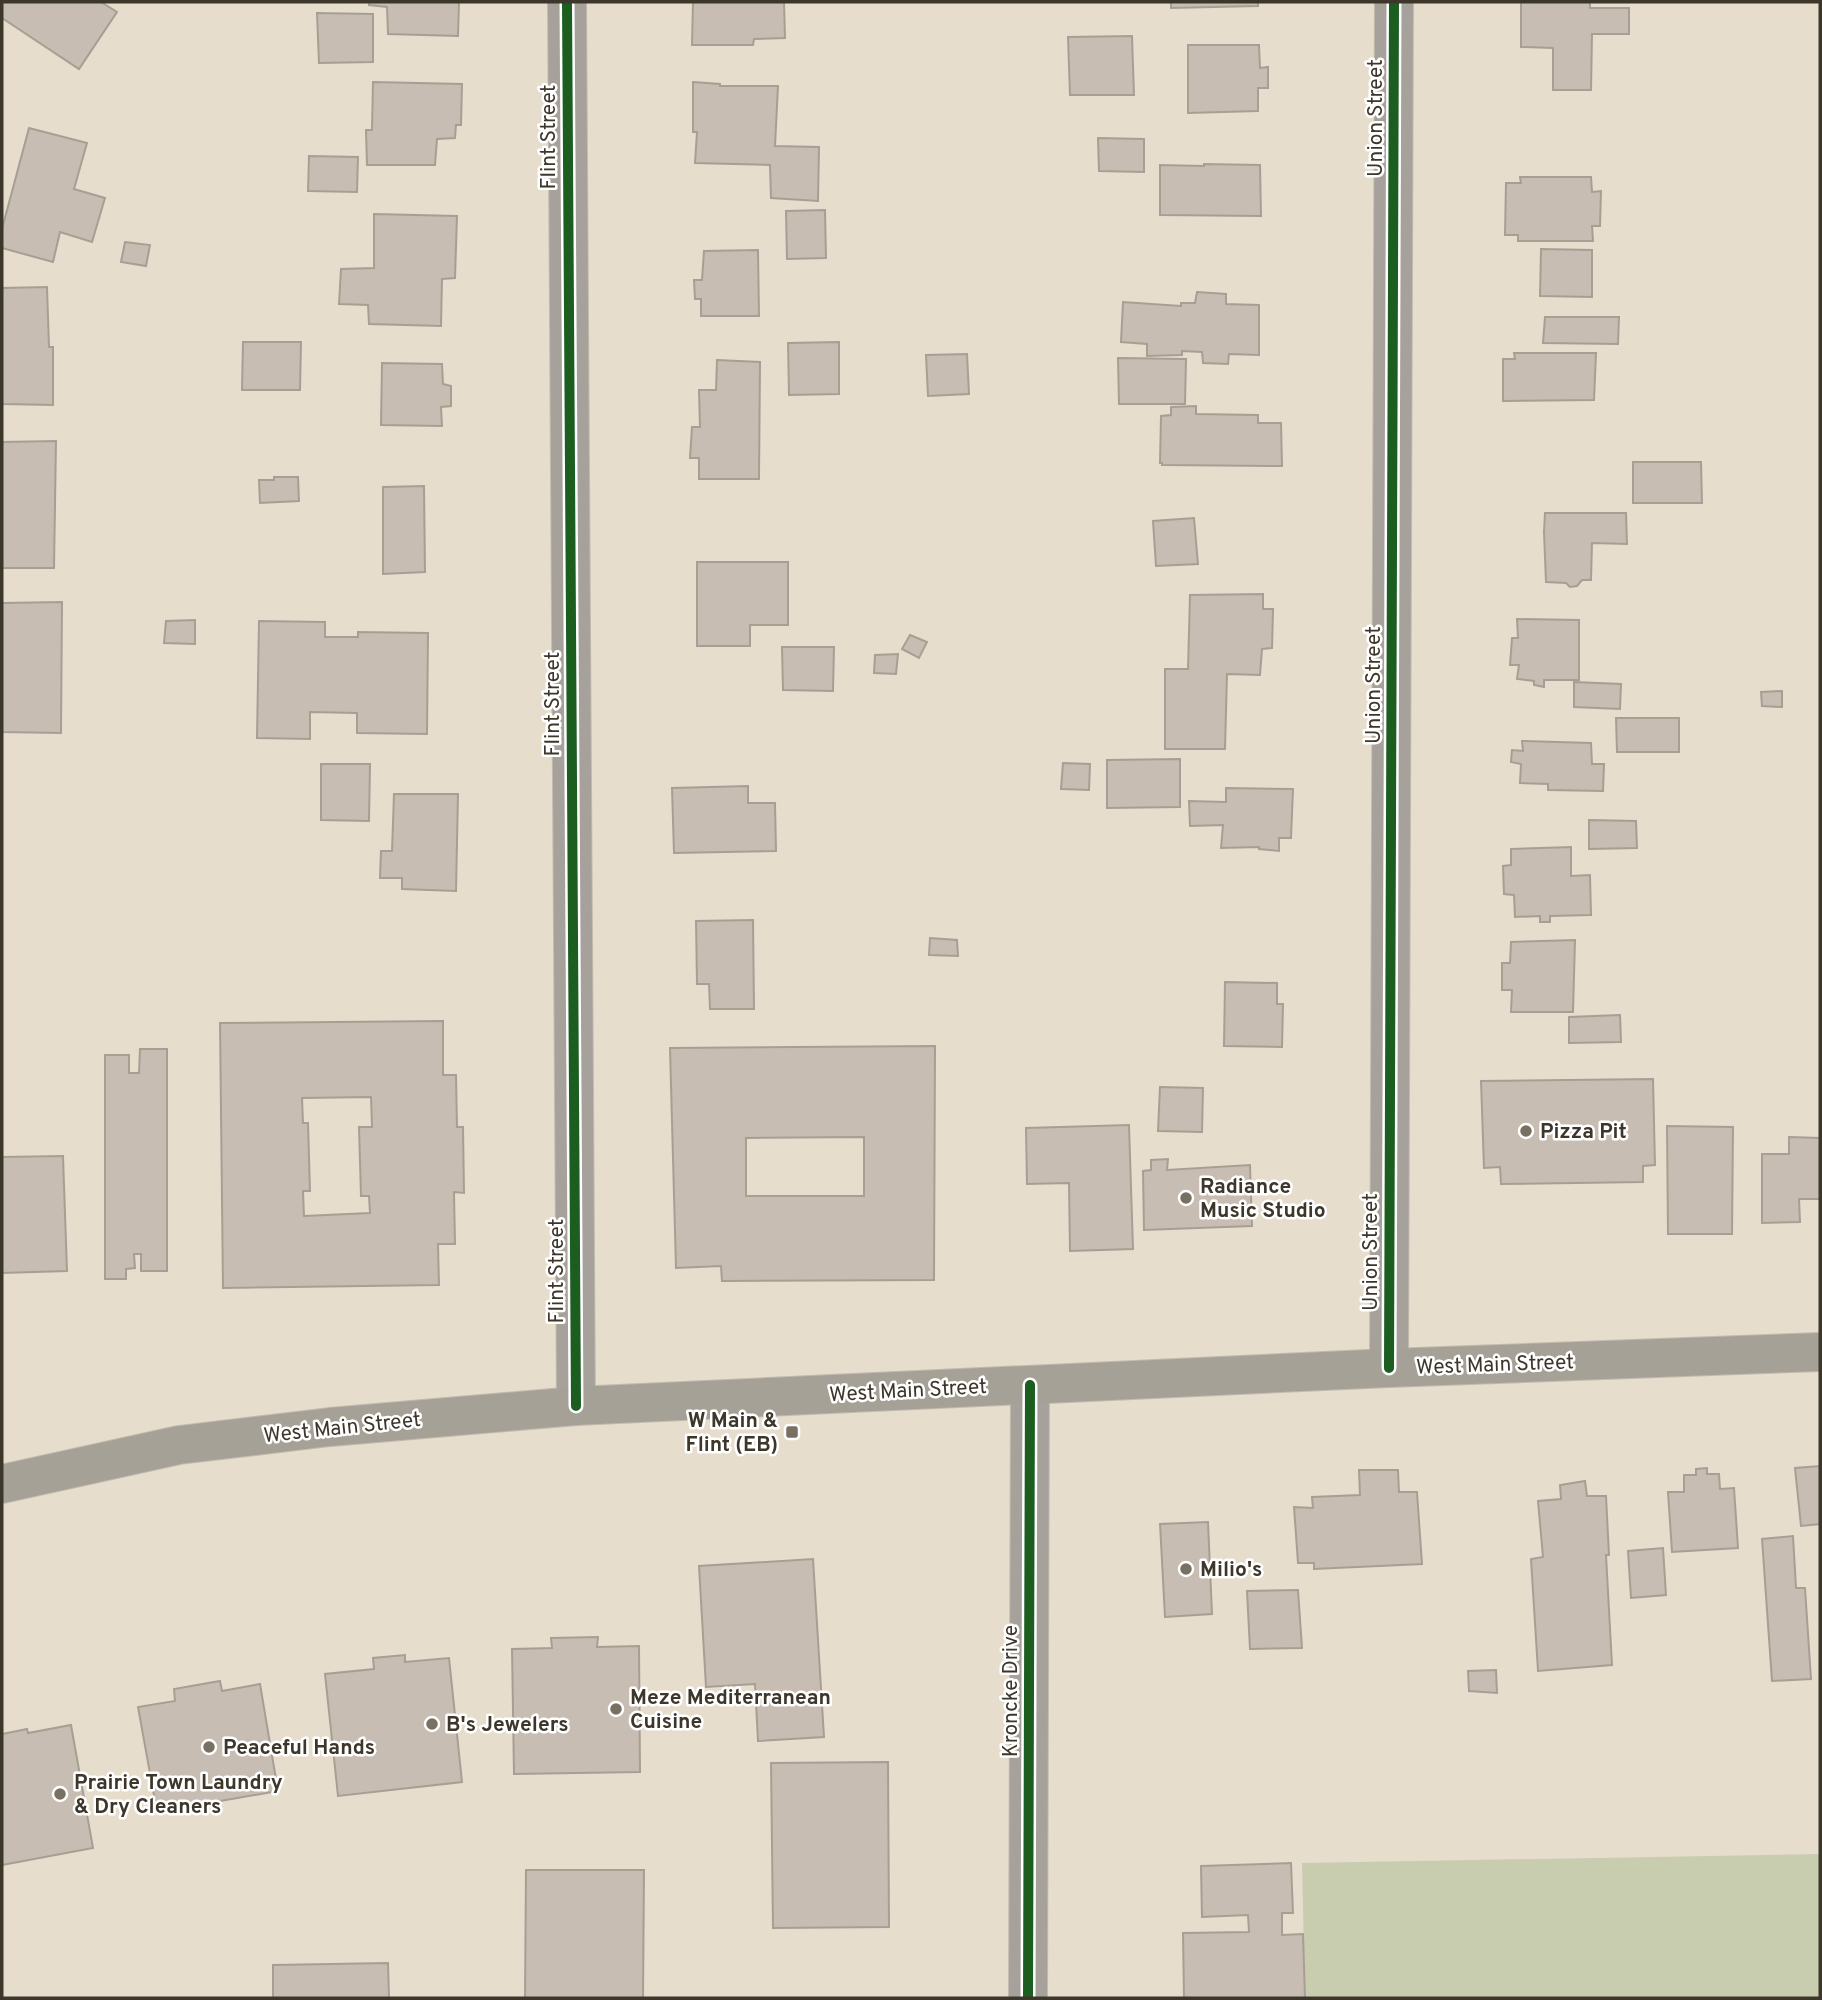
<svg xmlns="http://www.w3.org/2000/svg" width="1822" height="2000" font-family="Overpass,sans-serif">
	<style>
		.green { fill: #c9cdb0 }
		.building { fill: #c7bdb2; stroke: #a89f94; stroke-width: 2; fill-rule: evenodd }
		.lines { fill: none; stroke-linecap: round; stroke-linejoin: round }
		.street-casing { stroke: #c3bbaf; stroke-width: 40 }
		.secondary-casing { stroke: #c3bbaf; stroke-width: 40 }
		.street { stroke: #a6a19b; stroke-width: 38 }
		.secondary { stroke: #a6a197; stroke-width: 38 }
		.cycleway-casing { stroke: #fff; stroke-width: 15 }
		.cycleway { stroke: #1b5e20; stroke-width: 10 }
		.poi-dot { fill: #787063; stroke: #fff; stroke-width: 2.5 }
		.labels { text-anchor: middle; stroke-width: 5; stroke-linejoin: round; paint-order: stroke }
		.street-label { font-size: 21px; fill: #3d362a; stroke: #fff }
		.poi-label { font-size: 21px; font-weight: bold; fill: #3d362a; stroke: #fff; text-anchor: start }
	</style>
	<rect width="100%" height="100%" fill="#e7ddcd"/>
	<!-- green -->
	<polygon class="green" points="1820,1854 1820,1998 1305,1998 1302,1863"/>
	<!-- building -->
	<g class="building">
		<polygon points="2,2 101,2 117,12 79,69 2,18"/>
		<polygon points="369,2 459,2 458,36 388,34 387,7 369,5"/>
		<polygon points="693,2 784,2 785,38 754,39 753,45 692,45"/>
		<polygon points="1171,2 1258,2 1258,6 1171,8"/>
		<polygon points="1521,2 1590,2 1590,8 1629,8 1629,34 1592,34 1591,90 1553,90 1553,48 1521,47"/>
		<polygon points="317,13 373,14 373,62 319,63"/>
		<polygon points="1132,36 1134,95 1070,95 1068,37"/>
		<polygon points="1188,45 1259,45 1260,68 1268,67 1268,88 1258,88 1258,111 1188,113"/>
		<polygon points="373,82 462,84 461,125 456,125 455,138 437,139 435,165 367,165 366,130 372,130"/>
		<polygon points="693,82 720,84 720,86 778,86 775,146 819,147 818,201 771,198 770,165 695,163 697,132 693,132"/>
		<polygon points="29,128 87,143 74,189 105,198 92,242 60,232 53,262 2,248 2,229"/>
		<polygon points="1098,138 1144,139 1144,172 1099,171"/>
		<polygon points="309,156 358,157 357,192 308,191"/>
		<polygon points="1204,164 1260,165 1261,216 1160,215 1160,165 1204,166"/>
		<polygon points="1520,177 1591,177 1592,192 1601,191 1600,226 1592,226 1593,241 1518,241 1518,235 1505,235 1506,183 1521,183"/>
		<polygon points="825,210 826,258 787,259 786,211"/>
		<polygon points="374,214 457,216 455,278 442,279 441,326 369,324 368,305 339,304 341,269 374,268"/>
		<polygon points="125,242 150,245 146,266 121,262"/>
		<polygon points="1541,249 1592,250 1592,297 1540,296"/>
		<polygon points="758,250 759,316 701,316 701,299 695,299 694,280 702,280 704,251"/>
		<polygon points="47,287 49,347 53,347 53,405 2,404 2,288"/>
		<polygon points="1197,292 1226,294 1226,304 1259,305 1259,355 1229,354 1228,364 1203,363 1202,352 1182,351 1182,355 1147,356 1147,344 1121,342 1123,302 1181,306 1181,303 1195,303"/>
		<polygon points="1545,317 1619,317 1618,344 1543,343"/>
		<polygon points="243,342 301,342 300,390 242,390"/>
		<polygon points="839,342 839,394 789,395 788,343"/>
		<polygon points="1514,353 1596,353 1594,400 1503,401 1503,359 1515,359"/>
		<polygon points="967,354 969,394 928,396 926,355"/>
		<polygon points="1118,358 1186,359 1185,404 1119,404"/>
		<polygon points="717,360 760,362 759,479 699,479 699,458 690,458 692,427 700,427 699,390 716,390"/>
		<polygon points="382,363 442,364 443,384 451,386 451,406 441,407 442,426 381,425"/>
		<polygon points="1196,406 1196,414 1258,415 1258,423 1281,423 1282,466 1162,465 1162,463 1160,463 1161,416 1171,415 1171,407"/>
		<polygon points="56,441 54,568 2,568 2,442"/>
		<polygon points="1633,462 1701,462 1702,503 1633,503"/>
		<polygon points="274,477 298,477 299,501 260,503 259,480 274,480"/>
		<polygon points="424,486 425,572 383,574 383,487"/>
		<polygon points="1545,513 1626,513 1627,544 1592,543 1591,580 1582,580 1577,586 1570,587 1566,583 1546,582 1544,532"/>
		<polygon points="1194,518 1198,564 1156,566 1153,521"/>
		<polygon points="697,562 788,562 788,625 750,625 750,646 697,646"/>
		<polygon points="1263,594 1263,609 1273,609 1272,648 1262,649 1260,675 1227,674 1225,749 1165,749 1165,669 1188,669 1190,595"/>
		<polygon points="62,602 61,733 2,732 2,603"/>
		<polygon points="1517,619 1579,620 1579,680 1544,680 1544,687 1534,685 1534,681 1517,679 1519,665 1510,665 1512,638 1518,638"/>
		<polygon points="195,620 195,644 164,643 166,621"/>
		<polygon points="259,621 325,622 325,637 358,637 358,632 428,633 427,734 357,733 357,713 310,712 310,739 257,738"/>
		<polygon points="910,635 927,642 919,658 902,649"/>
		<polygon points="782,647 834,647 833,691 783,690"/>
		<polygon points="898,654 896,674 874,673 875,655"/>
		<polygon points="1574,682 1621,684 1620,709 1574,707"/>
		<polygon points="1782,691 1782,707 1762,706 1761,692"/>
		<polygon points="1616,718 1679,718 1679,752 1617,752"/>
		<polygon points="1522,741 1591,743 1592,764 1604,764 1603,791 1548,790 1548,784 1520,783 1521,764 1511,762 1512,750 1523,751"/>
		<polygon points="1180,759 1180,807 1107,808 1107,760"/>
		<polygon points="1063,763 1090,764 1089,790 1061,789"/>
		<polygon points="321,764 370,764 369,821 321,820"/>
		<polygon points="748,786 748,803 775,803 776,851 674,853 672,788"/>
		<polygon points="1226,788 1293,789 1291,838 1279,838 1279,851 1259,849 1259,847 1221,848 1223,825 1190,826 1189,801 1226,802"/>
		<polygon points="394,794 458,794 456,891 402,889 402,878 380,878 381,851 392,851"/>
		<polygon points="1589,820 1636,821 1637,848 1589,849"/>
		<polygon points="1571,847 1571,876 1590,875 1591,915 1550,916 1550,922 1540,922 1540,916 1515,917 1514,895 1504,894 1503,866 1511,865 1511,849"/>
		<polygon points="753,920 754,1009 710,1009 709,984 697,984 696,921"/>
		<polygon points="930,938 957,940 958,956 929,955"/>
		<polygon points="1575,940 1573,1012 1511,1012 1512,990 1502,990 1502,963 1510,963 1511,942"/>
		<polygon points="1225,982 1277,983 1277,1004 1283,1004 1282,1047 1224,1046"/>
		<polygon points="1620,1015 1621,1042 1569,1043 1569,1017"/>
		<path d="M443,1021v54h13l1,52h6l1,66 -10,-1 1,52h-17l1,41 -216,3 -3,-265zM371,1097l1,30h-13l2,69h8l1,17 -66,3 -1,-25h7l-2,-68h-5l-1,-25z"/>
		<path d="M935,1046l-1,234 -212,1 -1,-15 -45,2 -6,-220zM864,1137v59h-118v-58z"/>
		<polygon points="140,1049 167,1049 167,1271 141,1271 141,1254 134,1254 135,1268 126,1269 126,1279 105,1279 105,1055 129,1055 129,1073 139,1073"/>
		<polygon points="1653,1079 1655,1165 1643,1166 1643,1182 1501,1184 1500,1167 1484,1168 1481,1081"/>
		<polygon points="1160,1087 1203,1088 1202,1132 1158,1131"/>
		<polygon points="1129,1125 1133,1249 1070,1251 1069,1183 1027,1184 1026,1128"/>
		<polygon points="1667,1126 1733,1127 1732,1234 1668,1234"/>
		<polygon points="1789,1137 1820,1138 1820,1199 1799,1199 1800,1222 1762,1223 1762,1154 1789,1154"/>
		<polygon points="63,1156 67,1271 2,1273 2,1157"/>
		<polygon points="1168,1159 1167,1170 1250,1165 1252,1226 1144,1230 1143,1171 1151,1170 1151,1160"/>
		<polygon points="1820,1466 1820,1524 1801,1526 1795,1468"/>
		<polygon points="1707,1468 1707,1474 1719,1474 1720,1489 1734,1488 1738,1548 1672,1552 1668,1492 1684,1492 1684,1475 1696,1475 1696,1469"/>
		<polygon points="1359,1470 1398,1470 1399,1492 1417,1492 1422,1564 1314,1569 1314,1563 1298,1563 1294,1507 1313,1508 1312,1497 1360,1495"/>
		<polygon points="1585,1481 1587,1496 1606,1496 1609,1555 1606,1555 1612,1665 1538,1671 1531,1559 1543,1557 1538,1501 1561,1499 1560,1485"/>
		<polygon points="1208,1522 1212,1614 1165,1617 1160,1524"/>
		<polygon points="1793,1536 1796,1588 1805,1588 1811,1679 1772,1681 1762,1539"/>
		<polygon points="1663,1548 1666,1595 1631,1598 1628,1551"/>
		<polygon points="813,1559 824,1737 758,1741 755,1684 706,1687 699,1566"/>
		<polygon points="1298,1590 1302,1648 1250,1649 1247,1591"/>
		<polygon points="598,1637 597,1647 639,1646 640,1772 514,1774 512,1649 552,1648 551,1638"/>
		<polygon points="405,1655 405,1662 449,1658 462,1782 338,1796 325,1674 374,1669 373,1658"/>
		<polygon points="1496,1670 1497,1693 1469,1691 1468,1671"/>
		<polygon points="220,1681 222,1691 260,1684 278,1791 157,1812 138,1707 175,1701 174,1689"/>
		<polygon points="71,1725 93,1848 2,1865 2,1734 27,1729 28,1733"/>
		<polygon points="888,1762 889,1927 773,1928 771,1763"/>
		<polygon points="1291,1863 1293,1913 1282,1913 1282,1935 1303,1934 1305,1998 1184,1998 1183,1933 1249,1932 1248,1915 1202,1917 1201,1866"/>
		<polygon points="526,1870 644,1870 643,1998 525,1998"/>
		<polygon points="388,1963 389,1998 273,1998 273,1965"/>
	</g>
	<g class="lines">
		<!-- street casing -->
		<g class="street-casing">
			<g id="street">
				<polyline points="567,2 576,1406"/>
				<polyline points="1389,1368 1394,2"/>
				<polyline points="1028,1998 1030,1385"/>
			</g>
		</g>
		<!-- secondary casing -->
		<g class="secondary-casing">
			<polyline id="secondary" points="2,1484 179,1445 330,1427 576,1406 1389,1368 1820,1352"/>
		</g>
		<!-- street -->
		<use href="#street" class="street"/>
		<!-- secondary -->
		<use href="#secondary" class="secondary"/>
		<!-- cycleway casing -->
		<g class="cycleway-casing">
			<g id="cycleway">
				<polyline points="567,2 576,1406"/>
				<polyline points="1389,1368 1394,2"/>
				<polyline points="1028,1998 1030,1385"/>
			</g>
		</g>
		<!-- cycleway -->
		<use href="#cycleway" class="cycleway"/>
	</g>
	<!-- markers -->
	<g class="poi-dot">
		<circle cx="1526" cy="1131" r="7"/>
		<circle cx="1186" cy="1198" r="7"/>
		<rect x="785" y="1425" width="14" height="14" rx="3.5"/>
		<circle cx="1186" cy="1569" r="7"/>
		<circle cx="616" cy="1709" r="7"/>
		<circle cx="432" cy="1724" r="7"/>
		<circle cx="209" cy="1747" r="7"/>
		<circle cx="60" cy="1794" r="7"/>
	</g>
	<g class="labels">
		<!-- street labels -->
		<g class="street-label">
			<text transform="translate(1375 118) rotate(-90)" y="7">Union Street</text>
			<text transform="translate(548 137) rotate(-90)" y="7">Flint Street</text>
			<text transform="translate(1373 685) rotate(-90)" y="7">Union Street</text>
			<text transform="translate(552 704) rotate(-90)" y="7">Flint Street</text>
			<text transform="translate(1370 1252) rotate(-90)" y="7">Union Street</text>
			<text transform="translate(556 1271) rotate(-90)" y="7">Flint Street</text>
			<text transform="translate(1495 1364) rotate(-2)" y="7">West Main Street</text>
			<text transform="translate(908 1390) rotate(-3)" y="7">West Main Street</text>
			<text transform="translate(342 1427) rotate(-6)" y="7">West Main Street</text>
			<text transform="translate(1010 1691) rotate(-90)" y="7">Kroncke Drive</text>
		</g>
		<!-- poi labels -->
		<g class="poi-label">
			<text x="1540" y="1138">Pizza Pit</text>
			<text x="1200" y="1193">Radiance<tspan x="1200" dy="24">Music Studio</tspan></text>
			<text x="778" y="1427" text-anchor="end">W Main &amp;<tspan x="778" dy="24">Flint (EB)</tspan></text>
			<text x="1200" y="1576">Milio's</text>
			<text x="630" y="1704">Meze Mediterranean<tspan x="630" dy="24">Cuisine</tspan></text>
			<text x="446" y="1731">B's Jewelers</text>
			<text x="223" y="1754">Peaceful Hands</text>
			<text x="74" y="1789">Prairie Town Laundry<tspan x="74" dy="24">&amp; Dry Cleaners</tspan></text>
		</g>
	</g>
	<!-- border -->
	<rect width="1822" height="2000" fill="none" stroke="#3d362a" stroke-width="7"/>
</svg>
